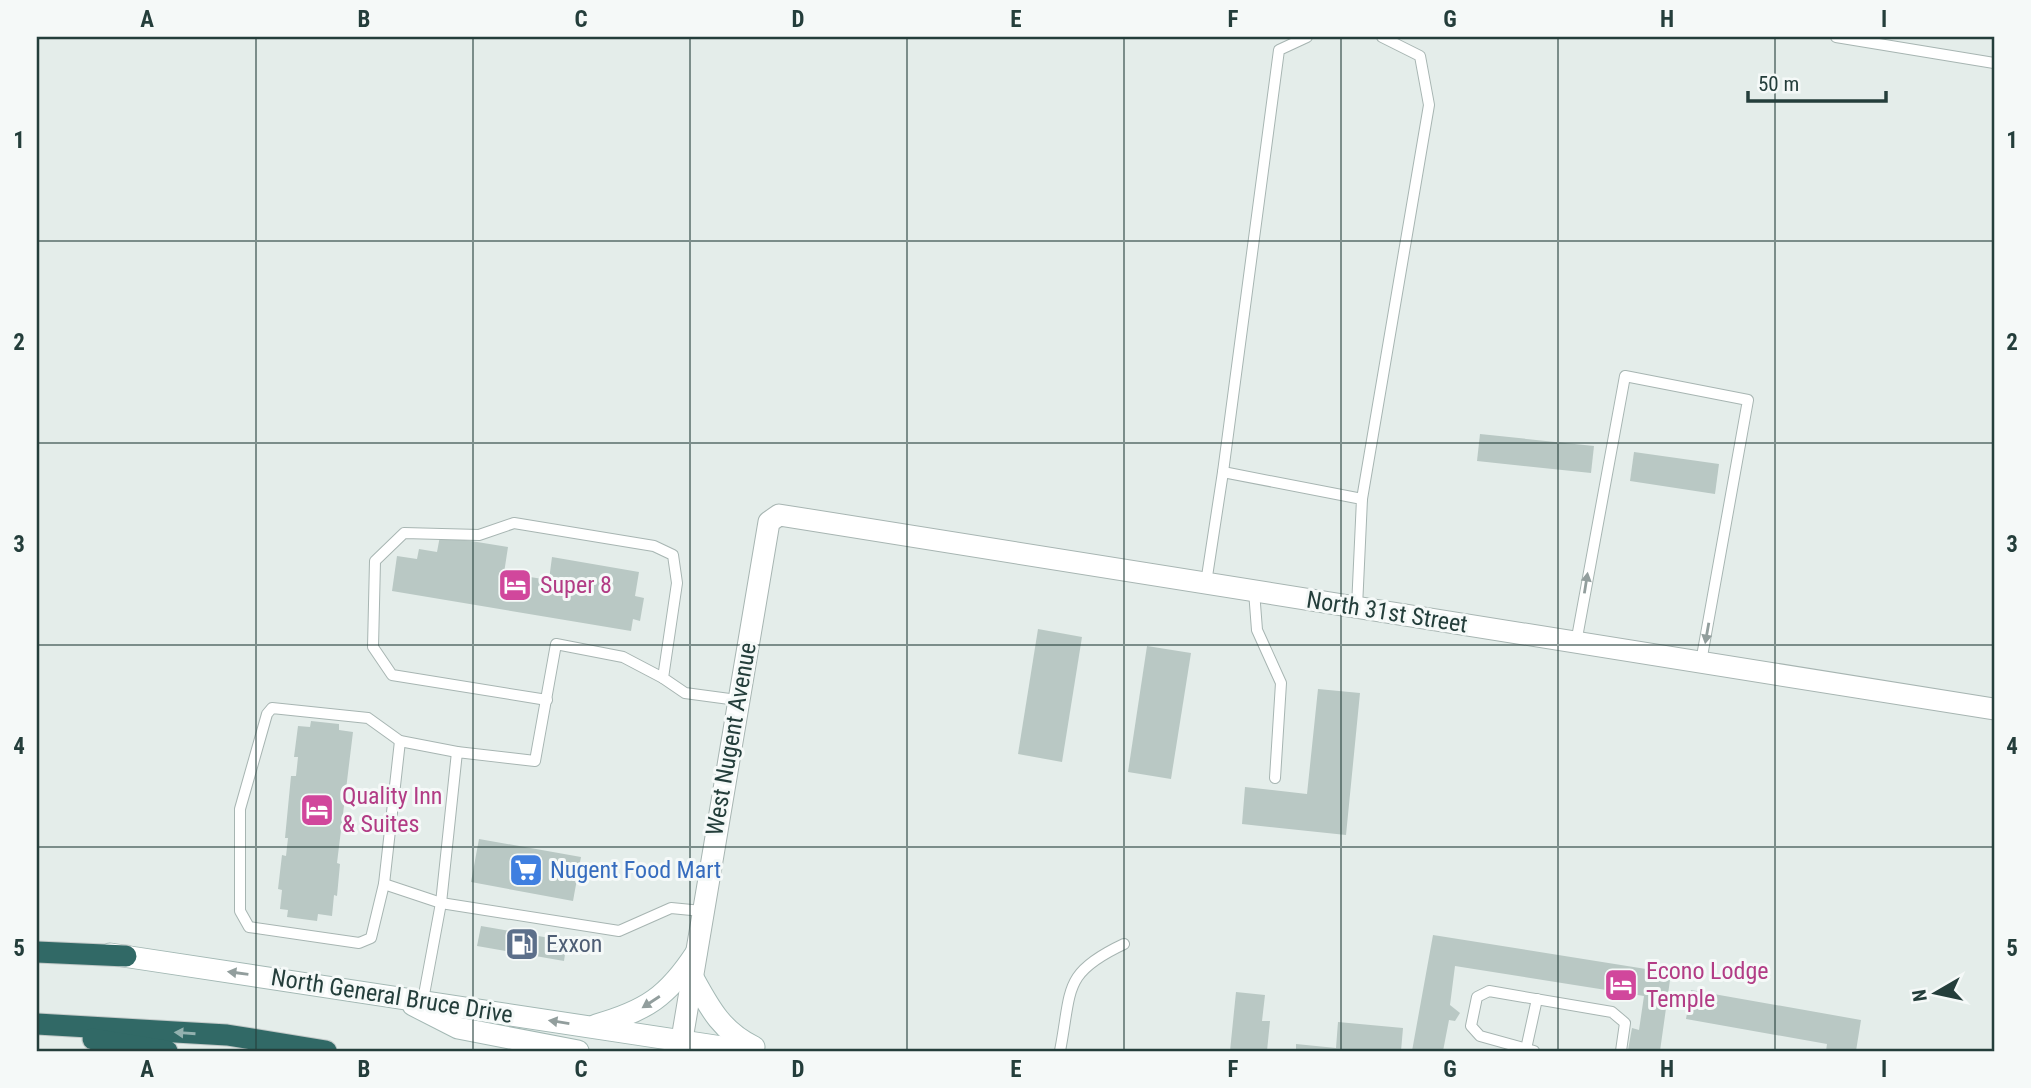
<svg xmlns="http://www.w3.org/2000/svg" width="2031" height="1088" font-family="'Roboto Condensed',sans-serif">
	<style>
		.building { fill: #b9c8c4 }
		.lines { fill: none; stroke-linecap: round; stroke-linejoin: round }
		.service-casing { stroke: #a7b5b2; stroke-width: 12 }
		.tertiary-casing { stroke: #a7b5b2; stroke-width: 23 }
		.secondary-casing { stroke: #a3b8b4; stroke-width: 23 }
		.motorway-casing { stroke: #c2c9c8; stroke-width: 23 }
		.service { stroke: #fff; stroke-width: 10 }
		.tertiary { stroke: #fff; stroke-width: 21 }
		.secondary { stroke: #fff; stroke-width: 21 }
		.motorway { stroke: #316966; stroke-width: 21 }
		.oneway { fill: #929e9d }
		.oneway2 { fill: #93b1af }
		.grid { fill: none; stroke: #243e3b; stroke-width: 2; stroke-opacity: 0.55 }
		.labels { text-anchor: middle; stroke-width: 6; stroke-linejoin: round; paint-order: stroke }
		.hotel-label { font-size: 24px; fill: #b23c85; stroke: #f5f9f8; text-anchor: start }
		.street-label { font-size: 24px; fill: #243e3b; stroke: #f5f9f8 }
		.shop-label { font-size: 24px; fill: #366cbe; stroke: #f5f9f8; text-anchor: start }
		.service-label { font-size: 24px; fill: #4e5e75; stroke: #f5f9f8; text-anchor: start }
		.neatline { fill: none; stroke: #243e3b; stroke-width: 2.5 }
		.grid-label { font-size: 23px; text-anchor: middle; font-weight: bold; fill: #243e3b }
	</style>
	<rect width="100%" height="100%" fill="#e4edea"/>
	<!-- building -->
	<g class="building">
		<polygon points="1480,434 1594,446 1591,473 1477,461"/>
		<polygon points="1634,452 1719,464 1715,494 1630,481"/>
		<polygon points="440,536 508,547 504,573 549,580 552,557 639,572 635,596 644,598 640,621 633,619 631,631 392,591 397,556 417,559 419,549 437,552"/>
		<polygon points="1038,629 1082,637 1062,762 1018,754"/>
		<polygon points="1147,646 1191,653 1171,779 1128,772"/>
		<polygon points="1318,689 1360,693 1346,835 1242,824 1245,787 1307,794"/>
		<polygon points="311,721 339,724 339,730 353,732 337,863 340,864 337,896 334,895 332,916 318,914 317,921 287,917 288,910 280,909 282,890 278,889 282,855 286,856 288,838 285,838 291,776 296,776 298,757 294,757 298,726 310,727"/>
		<polygon points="479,839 581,857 573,901 471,882"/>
		<polygon points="481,926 567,941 564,961 477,946"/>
		<polygon points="1433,935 1671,973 1660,1051 1628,1050 1632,1028 1639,1030 1644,996 1455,966 1450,1005 1460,1013 1455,1021 1449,1020 1443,1051 1412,1051"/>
		<polygon points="1691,990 1861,1020 1856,1051 1826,1051 1827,1044 1686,1019"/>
		<polygon points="1236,992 1265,995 1262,1021 1270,1021 1267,1051 1230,1051"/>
		<polygon points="1338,1022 1403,1028 1401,1051 1296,1051 1296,1044 1336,1048"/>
	</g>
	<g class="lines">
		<!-- service casing -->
		<g class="service-casing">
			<g id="service">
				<polyline points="1836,37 1994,63"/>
				<polyline points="1223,472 1279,50 1307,37"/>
				<polyline points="1362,499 1429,105 1420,56 1382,37"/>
				<polyline points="1206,583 1223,472 1362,499 1357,607"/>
				<polyline points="1254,591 1257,630 1281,683 1275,778"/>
				<polyline points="1576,643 1625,376 1748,400 1701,662"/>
				<polyline points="547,700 392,675 373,647 375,561 404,533 479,535 514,523 654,546 673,555 677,583 663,678 685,693 737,700"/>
				<polyline points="457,752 400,741 368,718 272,708 267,714 240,809 240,911 249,927 359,943 371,938 384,884 441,903 619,931 671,908 702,911"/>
				<polyline points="384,884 400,741"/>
				<polyline points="423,1000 441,903 457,752 535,761 556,644 623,657 663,678"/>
				<polyline points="1526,1049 1537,999"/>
				<path d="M1060,1051c12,-62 2,-78 64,-107"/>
				<polyline points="1534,1051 1480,1036 1471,1026 1477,997 1489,991 1612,1012 1625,1023 1621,1051"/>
			</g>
		</g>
		<!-- tertiary casing -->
		<g class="tertiary-casing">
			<polyline id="tertiary" points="680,1051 769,522 779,515 1994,709"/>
		</g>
		<!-- secondary casing -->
		<g class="secondary-casing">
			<g id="secondary">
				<polyline points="110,954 748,1051"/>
				<path d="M692,976c17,31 29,55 62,71"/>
				<polyline points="413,1005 458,1028 578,1051"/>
				<path d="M596,1025c50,-14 72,-29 100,-72"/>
			</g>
		</g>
		<!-- motorway casing -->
		<g class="motorway-casing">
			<g id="motorway">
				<polyline points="37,952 126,956"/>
				<polyline points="37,1024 227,1035 326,1051"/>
				<polyline points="93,1039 167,1051"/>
			</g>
		</g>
		<!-- service -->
		<use href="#service" class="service"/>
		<!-- tertiary -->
		<use href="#tertiary" class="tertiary"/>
		<!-- secondary -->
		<use href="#secondary" class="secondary"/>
		<!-- motorway -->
		<use href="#motorway" class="motorway"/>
	</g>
	<!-- one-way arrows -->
	<defs><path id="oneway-solid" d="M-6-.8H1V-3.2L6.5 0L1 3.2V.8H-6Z" transform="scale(1.75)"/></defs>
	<g class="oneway">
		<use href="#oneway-solid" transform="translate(1586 583) rotate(-81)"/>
		<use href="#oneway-solid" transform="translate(1707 633) rotate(100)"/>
		<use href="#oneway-solid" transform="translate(238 973) rotate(-172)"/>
		<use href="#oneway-solid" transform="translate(651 1002) rotate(147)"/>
		<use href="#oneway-solid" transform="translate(559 1022) rotate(-171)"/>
	</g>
	<use class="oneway2" href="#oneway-solid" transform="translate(185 1033) rotate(-176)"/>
	<!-- grid -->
	<path class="grid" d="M256,37v1014M473,37v1014M690,37v1014M907,37v1014M1124,37v1014M1341,37v1014M1558,37v1014M1775,37v1014M37,241h1957M37,443h1957M37,645h1957M37,847h1957"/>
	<!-- icons -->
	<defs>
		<g id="hotel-square" transform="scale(1.75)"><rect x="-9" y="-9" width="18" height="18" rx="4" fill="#d1479c" stroke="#f5f9f8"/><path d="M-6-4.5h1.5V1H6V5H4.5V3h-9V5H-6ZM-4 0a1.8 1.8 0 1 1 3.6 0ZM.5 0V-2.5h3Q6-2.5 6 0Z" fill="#fff"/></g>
		<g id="supermarket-square" transform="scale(1.75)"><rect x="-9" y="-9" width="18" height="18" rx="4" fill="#3f7fe0" stroke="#f5f9f8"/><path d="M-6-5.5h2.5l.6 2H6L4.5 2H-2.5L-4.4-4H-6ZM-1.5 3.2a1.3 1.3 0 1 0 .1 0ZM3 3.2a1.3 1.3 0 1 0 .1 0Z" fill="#fff"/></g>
		<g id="fuel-square" transform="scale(1.75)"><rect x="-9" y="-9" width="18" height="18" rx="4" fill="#5c6f8a" stroke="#f5f9f8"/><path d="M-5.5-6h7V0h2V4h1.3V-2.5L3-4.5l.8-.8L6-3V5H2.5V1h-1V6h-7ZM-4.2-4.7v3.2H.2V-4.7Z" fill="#fff"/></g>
	</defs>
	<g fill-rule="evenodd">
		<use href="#hotel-square" x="515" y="585"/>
		<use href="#hotel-square" x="317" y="810"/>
		<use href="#supermarket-square" x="526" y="870"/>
		<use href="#fuel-square" x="522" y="944"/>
		<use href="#hotel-square" x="1621" y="985"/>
	</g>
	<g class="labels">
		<!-- hotel labels -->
		<g class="hotel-label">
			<text x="540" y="593">Super 8</text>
			<text x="342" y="804">Quality Inn<tspan x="342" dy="28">&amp; Suites</tspan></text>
			<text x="1646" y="979">Econo Lodge<tspan x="1646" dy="28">Temple</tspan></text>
		</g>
		<!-- street labels -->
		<g class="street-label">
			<text transform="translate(1387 612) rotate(9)" y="8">North 31st Street</text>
			<text transform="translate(731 739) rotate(-80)" y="8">West Nugent Avenue</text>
			<text transform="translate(392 996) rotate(9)" y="8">North General Bruce Drive</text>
		</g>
		<!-- shop labels -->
		<g class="shop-label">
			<text x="550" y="878">Nugent Food Mart</text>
		</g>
		<!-- service labels -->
		<g class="service-label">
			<text x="546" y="952">Exxon</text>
		</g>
	</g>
	<!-- border -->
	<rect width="2031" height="1088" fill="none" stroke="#f5f9f8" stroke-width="77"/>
	<!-- north arrow -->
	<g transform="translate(1936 993) rotate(261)" stroke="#f5f9f8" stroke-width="5" paint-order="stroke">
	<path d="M0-5L12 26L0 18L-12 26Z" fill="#243e3b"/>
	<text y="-10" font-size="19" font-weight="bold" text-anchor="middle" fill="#243e3b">N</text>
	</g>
	<!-- scale -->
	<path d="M1748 91v10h138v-10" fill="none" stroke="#243e3b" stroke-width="3.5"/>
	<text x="1758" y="91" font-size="21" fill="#243e3b" stroke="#f5f9f8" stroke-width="5" paint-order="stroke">50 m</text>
	<rect x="38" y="38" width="1955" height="1012" class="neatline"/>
	<g class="grid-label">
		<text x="147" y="27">A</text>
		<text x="364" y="27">B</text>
		<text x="581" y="27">C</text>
		<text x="798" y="27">D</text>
		<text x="1016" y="27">E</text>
		<text x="1233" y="27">F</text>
		<text x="1450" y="27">G</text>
		<text x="1667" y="27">H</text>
		<text x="1884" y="27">I</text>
		<text x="19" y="148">1</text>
		<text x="2012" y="148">1</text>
		<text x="19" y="350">2</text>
		<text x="2012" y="350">2</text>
		<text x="19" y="552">3</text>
		<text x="2012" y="552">3</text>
		<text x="19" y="754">4</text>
		<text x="2012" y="754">4</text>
		<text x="19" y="956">5</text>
		<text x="2012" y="956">5</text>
		<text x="147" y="1077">A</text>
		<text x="364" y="1077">B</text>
		<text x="581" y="1077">C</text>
		<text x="798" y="1077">D</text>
		<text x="1016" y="1077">E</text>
		<text x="1233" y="1077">F</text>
		<text x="1450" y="1077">G</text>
		<text x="1667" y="1077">H</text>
		<text x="1884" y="1077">I</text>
	</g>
</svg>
